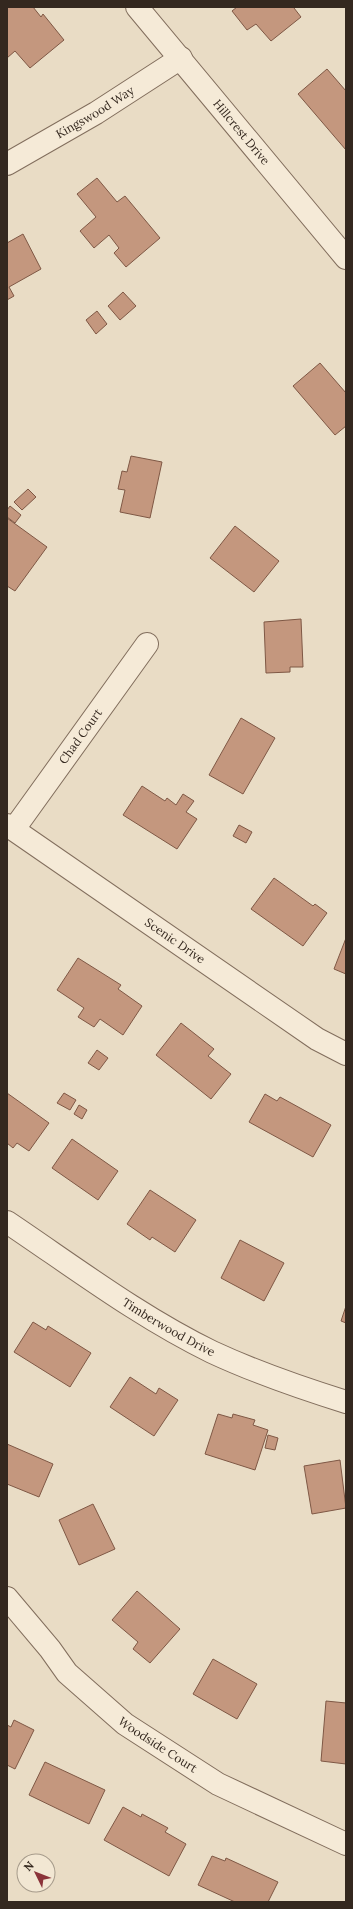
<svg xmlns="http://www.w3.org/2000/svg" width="353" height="1909" font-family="Lora,serif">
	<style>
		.building { fill: #c4977e; stroke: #7f5845 }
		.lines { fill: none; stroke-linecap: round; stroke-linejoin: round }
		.street-casing { stroke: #826e5d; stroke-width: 24 }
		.street { stroke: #f5ead7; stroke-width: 22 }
		.labels { text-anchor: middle; stroke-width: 3.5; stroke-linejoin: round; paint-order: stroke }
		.street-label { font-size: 12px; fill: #34281f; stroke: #f2e7d3 }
	</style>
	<rect width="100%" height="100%" fill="#e9dcc5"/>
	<!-- building -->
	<g class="building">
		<polygon points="7,7 33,7 41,17 43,14 64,40 30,68 15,51 7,58"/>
		<polygon points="237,7 295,7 294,8 301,17 271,41 256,24 247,30 232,11"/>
		<polygon points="327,69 346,91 346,150 298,94"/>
		<polygon points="97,178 117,202 125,196 160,238 126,267 114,253 119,248 109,235 94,248 80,231 96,217 77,194"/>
		<polygon points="23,234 41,269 9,287 14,296 7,300 7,243"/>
		<polygon points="123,292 136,306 120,320 108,306"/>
		<polygon points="97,311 107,324 96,334 86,320"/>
		<polygon points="320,363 346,393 346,426 335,435 293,386"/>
		<polygon points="131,456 162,462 150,518 120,512 125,490 118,489 122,471 127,472"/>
		<polygon points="28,489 36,497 22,510 14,502"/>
		<polygon points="10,506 21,515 15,523 7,517 7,510"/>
		<polygon points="7,518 47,547 15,591 7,586"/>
		<polygon points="235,526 279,561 254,592 210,558"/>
		<polygon points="301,619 303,667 290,667 290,672 266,673 264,622"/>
		<polygon points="241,718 275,738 243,794 209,775"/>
		<polygon points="142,786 165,801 167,798 176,805 183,794 194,801 186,812 197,819 177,849 123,815"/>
		<polygon points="239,825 252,832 246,843 233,836"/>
		<polygon points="274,878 313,906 315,904 327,913 303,946 251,909"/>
		<polygon points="346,938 346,974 334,969"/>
		<polygon points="78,958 121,985 118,989 142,1006 123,1035 100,1019 94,1027 78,1017 84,1008 57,990"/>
		<polygon points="181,1023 214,1049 208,1056 231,1074 211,1099 156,1055"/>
		<polygon points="97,1050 108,1058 99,1070 88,1063"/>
		<polygon points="7,1093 49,1123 29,1151 17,1143 13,1148 7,1143"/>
		<polygon points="64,1093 76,1100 70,1110 57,1103"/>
		<polygon points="265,1094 277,1101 280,1097 331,1125 313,1157 249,1122"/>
		<polygon points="79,1105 87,1110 82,1119 74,1114"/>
		<polygon points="72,1139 118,1171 98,1200 52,1168"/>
		<polygon points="150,1190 196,1220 175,1252 152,1237 150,1240 127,1224"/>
		<polygon points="240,1240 284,1263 264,1301 221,1278"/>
		<polygon points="346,1306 346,1323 341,1321"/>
		<polygon points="33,1322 46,1330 48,1326 91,1353 70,1387 14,1352"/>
		<polygon points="130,1377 156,1394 159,1388 178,1400 154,1436 110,1407"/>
		<polygon points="218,1414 232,1418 233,1414 255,1420 253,1425 268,1430 255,1470 205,1454"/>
		<polygon points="268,1435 278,1438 275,1450 265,1448"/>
		<polygon points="7,1444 53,1464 39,1497 7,1484"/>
		<polygon points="340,1460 346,1508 312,1514 304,1466"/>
		<polygon points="93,1504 115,1549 79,1565 59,1520"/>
		<polygon points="137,1591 180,1629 150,1663 133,1649 138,1642 112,1620"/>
		<polygon points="213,1659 257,1684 237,1719 193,1694"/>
		<polygon points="326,1701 346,1703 346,1764 321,1761"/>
		<polygon points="14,1720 34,1730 15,1769 7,1765 7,1725 11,1727"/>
		<polygon points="45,1762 105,1790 89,1824 29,1795"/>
		<polygon points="123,1807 141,1817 142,1814 168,1828 165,1832 186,1844 169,1876 104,1840"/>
		<polygon points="212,1856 225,1861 226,1858 278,1882 268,1902 235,1902 198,1885"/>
	</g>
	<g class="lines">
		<!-- street casing -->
		<g class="street-casing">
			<g id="street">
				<path id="s1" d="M137,7l209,251"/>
				<path id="s2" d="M7,164l89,-51 85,-55"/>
				<path id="s3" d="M7,825l310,214 29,15"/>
				<path id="s4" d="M14,829l133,-185"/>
				<path id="s5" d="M7,1222c67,45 133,95 205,130 43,20 89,36 134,50"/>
				<path id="s6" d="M7,1598l43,51 17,24 58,51 93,60 128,60"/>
			</g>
		</g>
		<!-- street -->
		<use href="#street" class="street"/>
	</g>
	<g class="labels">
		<!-- street labels -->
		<g class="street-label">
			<text dy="4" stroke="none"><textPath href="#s2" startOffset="102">Kingswood Way</textPath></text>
			<text dy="4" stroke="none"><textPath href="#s1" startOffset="163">Hillcrest Drive</textPath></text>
			<text dy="4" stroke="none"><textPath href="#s4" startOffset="114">Chad Court</textPath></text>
			<text dy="4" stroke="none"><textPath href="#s3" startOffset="204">Scenic Drive</textPath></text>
			<text dy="4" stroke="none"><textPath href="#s5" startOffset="193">Timberwood Drive</textPath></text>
			<text dy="4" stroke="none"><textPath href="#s6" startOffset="212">Woodside Court</textPath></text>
		</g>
	</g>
	<!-- border -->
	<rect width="353" height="1909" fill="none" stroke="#34281f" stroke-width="16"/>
	<!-- north arrow -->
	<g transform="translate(36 1873) rotate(313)"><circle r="19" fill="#f2e7d3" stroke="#a69b8b"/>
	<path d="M0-3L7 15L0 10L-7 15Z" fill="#8b3339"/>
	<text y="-6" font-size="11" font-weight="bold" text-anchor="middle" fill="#34281f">N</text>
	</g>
</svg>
